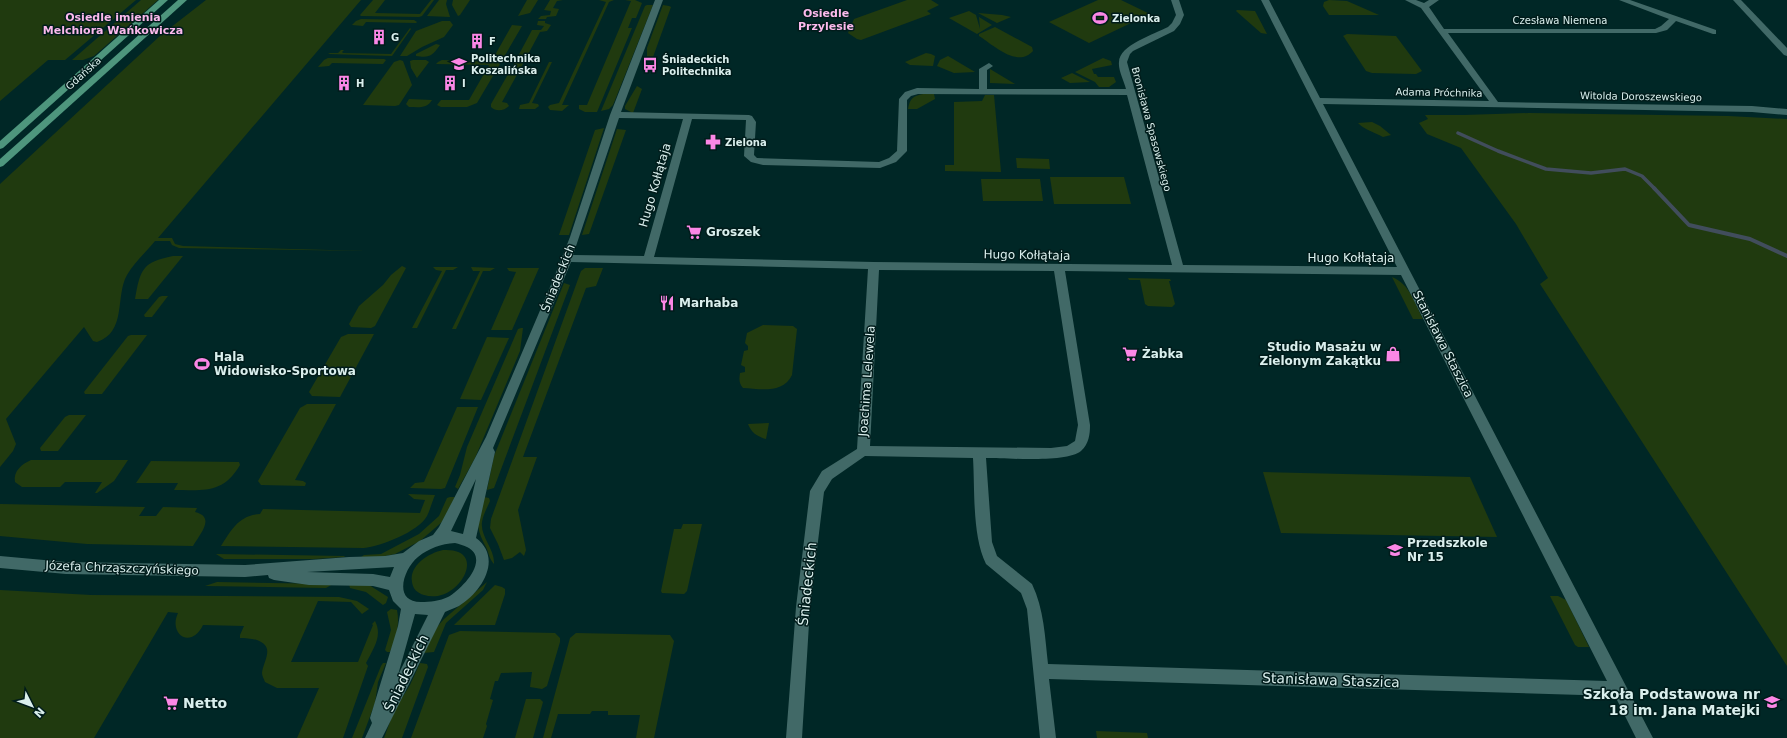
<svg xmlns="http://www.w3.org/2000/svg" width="1787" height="738" font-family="'DejaVu Sans',sans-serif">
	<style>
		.green { fill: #203a0f }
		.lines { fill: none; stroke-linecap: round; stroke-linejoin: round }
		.stream-far1 { stroke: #414d5c; stroke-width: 3.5 }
		.stream { stroke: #414d5c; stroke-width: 4 }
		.minor { fill: #416967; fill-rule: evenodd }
		.major { fill: #4e967d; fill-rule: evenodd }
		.labels { text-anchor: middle; stroke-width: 3; stroke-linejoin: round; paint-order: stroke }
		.far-poi-label { font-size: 10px; font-weight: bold; fill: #daefed; stroke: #001c1b; text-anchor: start }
		.far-street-label { font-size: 10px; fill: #daefed; stroke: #001c1b }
		.far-neighbourhood-label { font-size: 11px; font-weight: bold; fill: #fbbaed; stroke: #001c1b }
		.street-label { font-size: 12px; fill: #daefed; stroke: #001c1b }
		.poi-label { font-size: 12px; font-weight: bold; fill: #daefed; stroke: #001c1b; text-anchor: start }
		.near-street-label { font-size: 14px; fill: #daefed; stroke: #001c1b }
		.near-poi-label { font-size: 14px; font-weight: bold; fill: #daefed; stroke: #001c1b; text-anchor: end }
	</style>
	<rect width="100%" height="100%" fill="#002726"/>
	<!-- green -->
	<g class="green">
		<polygon points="0,0 136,0 65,60 48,60 0,101"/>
		<polygon points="141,0 158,0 94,56 83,60 72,60"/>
		<path d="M206,0h155l-203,238h14l3,6 8,2 184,5 -188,-3 -7,-3 -2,-4h-15c-9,11 -21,22 -28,34 -12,21 0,57 -30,67l-4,-1 -9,-14 -78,92 10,25 -3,7 -13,16v-283l161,-149z"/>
		<polygon points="373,0 385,0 375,13 420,14 431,0 434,0 422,16 419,17 361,16 360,15"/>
		<polygon points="439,0 447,0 446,4 450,17 427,16"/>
		<polygon points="453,0 470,0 460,15 458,16 452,5"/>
		<polygon points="527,0 538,0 530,13 518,16"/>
		<polygon points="550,0 563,0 557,1 553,8 559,9 556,16 547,17 546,19 538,19 541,16 550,15 551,11 544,10"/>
		<polygon points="599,0 614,0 609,2 562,105 569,105 562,111 550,110 548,107 550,105 559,103 606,2"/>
		<polygon points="625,0 635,0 642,3 636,18 632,18 628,28 632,28 597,112 585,112 579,109 579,105 587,105 631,1"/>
		<polygon points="907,0 931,0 939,5 927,11 931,14 861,40 857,39 848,33 854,19"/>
		<polygon points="1098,0 1121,0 1150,14 1089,43 1049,22"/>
		<polygon points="1329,0 1347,1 1379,15 1329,15 1323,6 1324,2"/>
		<polygon points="647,5 653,5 613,105 609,109 601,111 645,6"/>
		<polygon points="663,5 669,6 671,7 653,57 647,60 647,48"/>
		<polygon points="1237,10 1255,11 1267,34 1261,33 1236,11"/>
		<polygon points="969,11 976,15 980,29 979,17 992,25 977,34 949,18"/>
		<polygon points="978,13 1002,15 1011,17 997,23"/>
		<polygon points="361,19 414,20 417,22 416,23 366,22 363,26 352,25 356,21"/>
		<polygon points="442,21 450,21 453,25 444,37 422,47 407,56 400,56 416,31"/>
		<polygon points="538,21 545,21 545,23 551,25 547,31 540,32 525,60 516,60 532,30 541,30 544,26 537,25"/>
		<polygon points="512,25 522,26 504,57 478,56 495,55"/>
		<path d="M995,27l37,20 1,4c-16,18 -42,-8 -54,-15v-2z"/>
		<polygon points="410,28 411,29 392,56 328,54 330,53 338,53 341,50 344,50 342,52 343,53 391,54"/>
		<polygon points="1347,34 1396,36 1422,71 1416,74 1372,73 1366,71 1344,37 1343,36"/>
		<path d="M436,44l4,1c-8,11 -10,13 -24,11v-2z"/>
		<polygon points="926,53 931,54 935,56 933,66 910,65 905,62"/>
		<polygon points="948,56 975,72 954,73 937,66 940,60"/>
		<polygon points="328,58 384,59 386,60 383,64 332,63 329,66 318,67 324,60"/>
		<polygon points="1103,58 1111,61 1112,65 1092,69 1094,74 1096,74 1098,77 1114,77 1116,82 1109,87 1099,87 1095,82 1075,72"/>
		<polygon points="400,60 403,61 412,85 399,105 395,106 363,105 394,62"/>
		<polygon points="413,60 426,60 429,62 417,78 411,68 410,61"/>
		<polygon points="442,60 497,62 500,64 477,103 467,107 441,107 437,105 441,100 469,100 489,65 436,64 438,62"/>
		<path d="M515,62h9l-22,40 5,1 2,3c-5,5 -13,6 -18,1v-3z"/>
		<polygon points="549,62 552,62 532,103 538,104 539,106 535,109 519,109 520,105 529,103"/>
		<polygon points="990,69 1015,84 990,83"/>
		<polygon points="1072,73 1090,82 1070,83 1061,78"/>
		<polygon points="637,86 642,89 633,113 625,109 625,106"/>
		<path d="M923,94h11l1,5 -18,10h-9c2,-11 5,-13 15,-15z"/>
		<polygon points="985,95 994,95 1001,172 945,171 945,165 954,165 954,102 982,101"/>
		<path d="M409,99l23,1c-5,9 -14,7 -23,7l-3,-3z"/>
		<polygon points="1529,113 1728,116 1787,119 1787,666 1540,284 1548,278 1516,224 1461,148 1427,134 1419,123 1428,119 1425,115 1464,115"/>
		<path d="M1372,122l8,4 11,9 -8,2c-9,-5 -18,-7 -25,-14z"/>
		<polygon points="604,128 569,235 559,235 595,130"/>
		<polygon points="617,129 626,130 589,234 582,235"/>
		<polygon points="1016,158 1049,159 1050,169 1017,168"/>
		<polygon points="1050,177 1124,177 1131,204 1054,204"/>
		<polygon points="981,179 1040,179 1043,201 983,201"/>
		<path d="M173,256h10l-35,43h-13c5,-29 7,-37 38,-43z"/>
		<polygon points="402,266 406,268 375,326 371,328 351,327 349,324 359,306 383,285 391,275"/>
		<polygon points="433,267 458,267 453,270 446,270 417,328 412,328 442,271 436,270"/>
		<polygon points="471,267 495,268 490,271 483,271 456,329 452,329 480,271 473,271"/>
		<polygon points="507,268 539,268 512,330 491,330 516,272 509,271"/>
		<polygon points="585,268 603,268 596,286 586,288 523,457 537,457 518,510 526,550 524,556 520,552 512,558 504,560 498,544 490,528 491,519 581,271"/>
		<path d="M1392,277c18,7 23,27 31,42h-10z"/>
		<polygon points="1128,278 1170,279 1171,281 1169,281 1175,304 1172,307 1148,306 1145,304 1140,280 1129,280"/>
		<polygon points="564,283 570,285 494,488 487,490 494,456"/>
		<polygon points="162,296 168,296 152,317 145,317 144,315 159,297"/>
		<path d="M763,325l30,1 4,3 -5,46c-9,19 -32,14 -49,13 -4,-5 -4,-8 -3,-15l5,-1v-5l-4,-2 3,-14 4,-1v-4l-3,-3 2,-10z"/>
		<polygon points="521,328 523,328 520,351 475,458 458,489 455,487 460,475 467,447 518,329"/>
		<polygon points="348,334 374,334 340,397 312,396 309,392 341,337"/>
		<polygon points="131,335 147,335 102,394 85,394 84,392 128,336"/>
		<polygon points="487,337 509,338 481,400 460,399"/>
		<polygon points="307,404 336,404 295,480 303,481 306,483 305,486 261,485 258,481 300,408"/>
		<polygon points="457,407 478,407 445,488 441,489 410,488 415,483 424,482"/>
		<polygon points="69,415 86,415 58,451 41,451 40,448 65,417"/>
		<path d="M769,423l-3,16c-10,-3 -14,-6 -18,-15z"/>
		<path d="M31,460h97l-14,21 -17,12h-2l7,-11h-37l-5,5h-38l-7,-5c-2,-11 7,-18 16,-22z"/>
		<path d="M151,461l88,1 1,3c-17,29 -36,25 -66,25l4,-7h-42z"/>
		<polygon points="1263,472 1470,477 1497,537 1281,533"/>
		<path d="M408,494l27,1c-3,7 -5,15 -8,21 -9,16 -46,30 -63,32l-143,-2c10,-16 18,-31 39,-32l3,-5 157,4 5,-13 -11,-1z"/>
		<polygon points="450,497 455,497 442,522 420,541 395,554 380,557 361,557 364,555 381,554 419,534 439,516 447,498"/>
		<path d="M484,497l5,1 1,3c-3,7 -7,14 -8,21 -2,15 13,27 12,42 -5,-5 -5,-11 -8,-17 -12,-22 -8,-27 -2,-50z"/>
		<path d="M0,504l145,3 -6,9h17l7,-9 34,1 -2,4c21,5 5,22 -2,34l-106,-2 -87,-8z"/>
		<polygon points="683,524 702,524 687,591 684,594 662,593 661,591 674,529 681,529"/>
		<path d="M443,550c48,-3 15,56 -19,45 -7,-2 -11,-6 -12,-13 -3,-17 17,-29 31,-32z"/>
		<polygon points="216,554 344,556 345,557 313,559 224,559"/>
		<polygon points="217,582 333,584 326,588 205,586"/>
		<polygon points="487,582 483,590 446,623 434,652 423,653 437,627 444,619"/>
		<polygon points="349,584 369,585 388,597 386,603 383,605 366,592 350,588"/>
		<polygon points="495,585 502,587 505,589 505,594 495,625 454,625"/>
		<path d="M0,590l91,5 248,2 18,4 12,8 -7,5 -11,-12 -33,-1 -27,61h67l15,-37 -1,-1 3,-3c8,15 -2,28 -9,42l2,3 -25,72h-46l22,-50h-42l-12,-6c-1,-3 -3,-6 -3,-9 1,-12 14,-26 -5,-33 -6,-2 -11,-1 -17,-2v-3l4,-9 -41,-1c-12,25 -35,9 -25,-12l-10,-1 -74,126h-94z"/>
		<polygon points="1550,596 1558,596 1566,600 1589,647 1578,647 1575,645"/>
		<path d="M391,609l6,1c3,15 -1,28 -7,42h-3l-2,-2 6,-20 -4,-18z"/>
		<polygon points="460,631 555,633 560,638 560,642 547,686 542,689 530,687 532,672 501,673 498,681 495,681 490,699 493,700 486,724 487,726 483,738 411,738 449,635"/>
		<polygon points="576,633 670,635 674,641 654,738 636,738 640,715 608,715 608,711 592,711 590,714 558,714 551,738 543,738 570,638"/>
		<polygon points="383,663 386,663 378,682 375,703 362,738 352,738 381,666"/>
		<polygon points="420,663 427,664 428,667 402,738 384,738 394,711 410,685"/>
		<polygon points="526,699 540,699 543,702 533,738 515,738"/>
		<polygon points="1096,731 1147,733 1148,738 1097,738"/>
	</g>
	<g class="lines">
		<!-- stream-far1 -->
		<polyline class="stream-far1" points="1458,133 1498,151 1546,169 1591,173 1625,169 1642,176 1655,189"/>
		<!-- stream -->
		<polyline class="stream" points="1654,188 1689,225 1750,239 1787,256"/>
		<!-- minor -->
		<g class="minor">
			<path d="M655,0h8l-42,112 128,3 3,1 4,6 -2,33 3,3 122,4 10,-4 8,-7 2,-52 6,-7 12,-4 62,1v-20l10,-6 4,3 -6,4v19h139c-2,-8 -8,-19 -7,-27 0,-17 36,-28 49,-35l4,-4 4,-8 -5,-15h8l5,15 -4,9 -6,7 -41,20 -3,3 -3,8 56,203 214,2 -136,-267h8l51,98 169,3 -68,-93 -16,-8h11l8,3 5,-3h10l-10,7 15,22h211l6,-3 8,-7 -50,-19h11l86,30v4h-3l-37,-13 -9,9 -11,3h-208l50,69 254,4 35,3v6l-35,-3 -429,-8 330,634h-17l-21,-42 -566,-17 7,59h-16l-13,-129 -6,-16 -35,-29c-14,-28 -11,-74 -13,-106l-108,-2 -33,23 -8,13 -14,115 -8,131h-16l10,-131 14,-116 12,-20 35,-22 11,-180 -297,-7 -78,186 2,4 -19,86c27,20 6,54 -17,68 -4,2 -10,4 -14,6l-63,126h-17l7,-15 -2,-5 28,-92 3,-17 -8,-8 -4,-11 -16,-4 -64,-1 -35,-5 -5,-2 -1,-3 -23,2 -179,-3 -66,-6v-12l66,6 179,3 104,-8 36,-1 18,-3 16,-12 14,-6 6,-8 47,-90 67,-157 17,-43 40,-122zM918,94l209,1 45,170 -298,-3 -220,-5 38,-138 54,1 -2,36 7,6 12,3 117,3 16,-6 11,-11v-51l4,-4zM619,118l64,1 -39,137 -71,-1zM879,270l175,1 24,154 -3,16 -8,5 -16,2 -181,-2zM1065,271l336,4 206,406 -559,-17c-3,-27 -4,-55 -16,-80l-35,-28 -5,-14 -6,-84c21,0 80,5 95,-7 8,-7 9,-17 9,-26zM476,479l-13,55 -12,-3zM455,543c4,1 8,2 12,4 24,12 -5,42 -19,50 -8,4 -18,5 -27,5 -29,0 -17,-34 -3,-45 11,-9 23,-13 37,-14zM394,567l-4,10 -17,-3 -66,-2zM415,614l13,1 -30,60z"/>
			<polygon points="1733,0 1741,0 1787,48 1787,56 1784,55"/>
		</g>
		<!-- major -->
		<g class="major">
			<polygon points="159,0 168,0 3,148 0,149 0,141"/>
			<polygon points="178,0 187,0 3,166 0,167 0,159"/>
		</g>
	</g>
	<!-- icons -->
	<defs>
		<g id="stadium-bare" transform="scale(1.2)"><path d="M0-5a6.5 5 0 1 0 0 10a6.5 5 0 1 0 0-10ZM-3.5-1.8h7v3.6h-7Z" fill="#fb87e6" stroke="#001c1b" stroke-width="2.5" paint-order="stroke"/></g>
		<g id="building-bare" transform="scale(1.2)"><path d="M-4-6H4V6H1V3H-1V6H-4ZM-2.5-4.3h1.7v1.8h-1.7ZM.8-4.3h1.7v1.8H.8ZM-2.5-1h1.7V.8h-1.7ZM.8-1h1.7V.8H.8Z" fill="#fb87e6" stroke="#001c1b" stroke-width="2.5" paint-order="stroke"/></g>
		<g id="university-bare" transform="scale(1.2)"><path d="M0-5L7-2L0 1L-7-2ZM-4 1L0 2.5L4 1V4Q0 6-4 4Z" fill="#fb87e6" stroke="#001c1b" stroke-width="2.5" paint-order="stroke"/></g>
		<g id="bus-bare" transform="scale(1.2)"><path d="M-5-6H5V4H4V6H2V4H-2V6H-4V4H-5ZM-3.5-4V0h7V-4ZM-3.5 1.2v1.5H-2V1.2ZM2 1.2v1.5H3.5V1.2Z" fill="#fb87e6" stroke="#001c1b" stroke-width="2.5" paint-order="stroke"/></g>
		<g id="pharmacy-bare" transform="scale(1.2)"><path d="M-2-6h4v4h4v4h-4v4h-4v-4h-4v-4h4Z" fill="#fb87e6" stroke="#001c1b" stroke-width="2.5" paint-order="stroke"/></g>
		<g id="supermarket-bare" transform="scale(1.2)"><path d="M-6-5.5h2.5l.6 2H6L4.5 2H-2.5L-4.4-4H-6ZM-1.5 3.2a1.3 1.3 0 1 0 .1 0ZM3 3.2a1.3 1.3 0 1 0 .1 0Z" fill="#fb87e6" stroke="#001c1b" stroke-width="2.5" paint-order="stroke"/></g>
		<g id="restaurant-bare" transform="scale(1.2)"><path d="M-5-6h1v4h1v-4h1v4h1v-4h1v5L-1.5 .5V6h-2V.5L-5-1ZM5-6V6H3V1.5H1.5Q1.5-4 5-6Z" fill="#fb87e6" stroke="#001c1b" stroke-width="2.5" paint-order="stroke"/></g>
		<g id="shop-bare" transform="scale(1.2)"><path d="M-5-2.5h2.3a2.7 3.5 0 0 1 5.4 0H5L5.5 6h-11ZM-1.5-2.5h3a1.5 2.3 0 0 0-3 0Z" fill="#fb87e6" stroke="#001c1b" stroke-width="2.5" paint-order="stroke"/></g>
		<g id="school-bare" transform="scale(1.2)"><path d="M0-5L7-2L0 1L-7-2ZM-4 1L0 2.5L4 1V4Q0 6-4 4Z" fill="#fb87e6" stroke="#001c1b" stroke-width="2.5" paint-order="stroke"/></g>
	</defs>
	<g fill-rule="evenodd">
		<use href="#stadium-bare" x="1100" y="18"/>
		<use href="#building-bare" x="379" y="37"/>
		<use href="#building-bare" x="477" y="41"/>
		<use href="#university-bare" x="459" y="64"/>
		<use href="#bus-bare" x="650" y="65"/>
		<use href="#building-bare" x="344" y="83"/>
		<use href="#building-bare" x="450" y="83"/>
		<use href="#pharmacy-bare" x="713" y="142"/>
		<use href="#supermarket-bare" x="694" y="232"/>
		<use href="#restaurant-bare" x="667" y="303"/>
		<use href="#supermarket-bare" x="1130" y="354"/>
		<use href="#shop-bare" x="1393" y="354"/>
		<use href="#stadium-bare" x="202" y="364"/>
		<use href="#school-bare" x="1395" y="550"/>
		<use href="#school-bare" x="1772" y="702"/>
		<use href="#supermarket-bare" x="171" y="703"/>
	</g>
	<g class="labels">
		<!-- far-poi labels -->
		<g class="far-poi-label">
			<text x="1112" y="22">Zielonka</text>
			<text x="391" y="41">G</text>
			<text x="489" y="45">F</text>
			<text x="471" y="62">Politechnika<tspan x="471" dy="12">Koszalińska</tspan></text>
			<text x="662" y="63">Śniadeckich<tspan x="662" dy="12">Politechnika</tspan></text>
			<text x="356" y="87">H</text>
			<text x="462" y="87">I</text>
			<text x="725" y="146">Zielona</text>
		</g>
		<!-- far-street labels -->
		<g class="far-street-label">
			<text x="1560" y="24">Czesława Niemena</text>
			<text transform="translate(83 73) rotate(-42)" y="4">Gdańska</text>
			<text transform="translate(1439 92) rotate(1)" y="4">Adama Próchnika</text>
			<text transform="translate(1641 96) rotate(1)" y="4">Witolda Doroszewskiego</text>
			<text transform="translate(1152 129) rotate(75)" y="4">Bronisława Spasowskiego</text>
		</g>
		<!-- far-neighbourhood labels -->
		<g class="far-neighbourhood-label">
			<text x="826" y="17">Osiedle<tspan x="826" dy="13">Przylesie</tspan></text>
			<text x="113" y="21">Osiedle imienia<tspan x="113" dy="13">Melchiora Wańkowicza</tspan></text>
		</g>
		<!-- street labels -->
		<g class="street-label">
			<text transform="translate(655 185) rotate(-74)" y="4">Hugo Kołłątaja</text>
			<text transform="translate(1027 255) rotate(1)" y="4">Hugo Kołłątaja</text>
			<text x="1351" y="262">Hugo Kołłątaja</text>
			<text transform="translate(558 278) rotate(-68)" y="4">Śniadeckich</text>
			<text transform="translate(1443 344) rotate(63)" y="4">Stanisława Staszica</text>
			<text transform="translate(867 381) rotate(-86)" y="4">Joachima Lelewela</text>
			<text transform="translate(122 568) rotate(2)" y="4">Józefa Chrząszczyńskiego</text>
		</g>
		<!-- poi labels -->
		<g class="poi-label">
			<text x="706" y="236">Groszek</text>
			<text x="679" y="307">Marhaba</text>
			<text x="1381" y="351" text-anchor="end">Studio Masażu w<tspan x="1381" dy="14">Zielonym Zakątku</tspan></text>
			<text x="1142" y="358">Żabka</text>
			<text x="214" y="361">Hala<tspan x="214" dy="14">Widowisko-Sportowa</tspan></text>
			<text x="1407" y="547">Przedszkole<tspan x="1407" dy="14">Nr 15</tspan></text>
		</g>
		<!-- near-street labels -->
		<g class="near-street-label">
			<text transform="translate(807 584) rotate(-84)" y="5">Śniadeckich</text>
			<text transform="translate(406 673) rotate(-64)" y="5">Śniadeckich</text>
			<text transform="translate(1331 680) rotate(2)" y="5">Stanisława Staszica</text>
		</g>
		<!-- near-poi labels -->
		<g class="near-poi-label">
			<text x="1760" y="699">Szkoła Podstawowa nr<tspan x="1760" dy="16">18 im. Jana Matejki</tspan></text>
			<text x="183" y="708" text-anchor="start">Netto</text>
		</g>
	</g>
	<!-- north arrow -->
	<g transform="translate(32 706) rotate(132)" stroke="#001c1b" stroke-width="3" paint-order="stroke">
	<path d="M0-3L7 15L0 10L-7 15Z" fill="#daefed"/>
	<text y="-6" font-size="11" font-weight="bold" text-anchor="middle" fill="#daefed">N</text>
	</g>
</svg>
